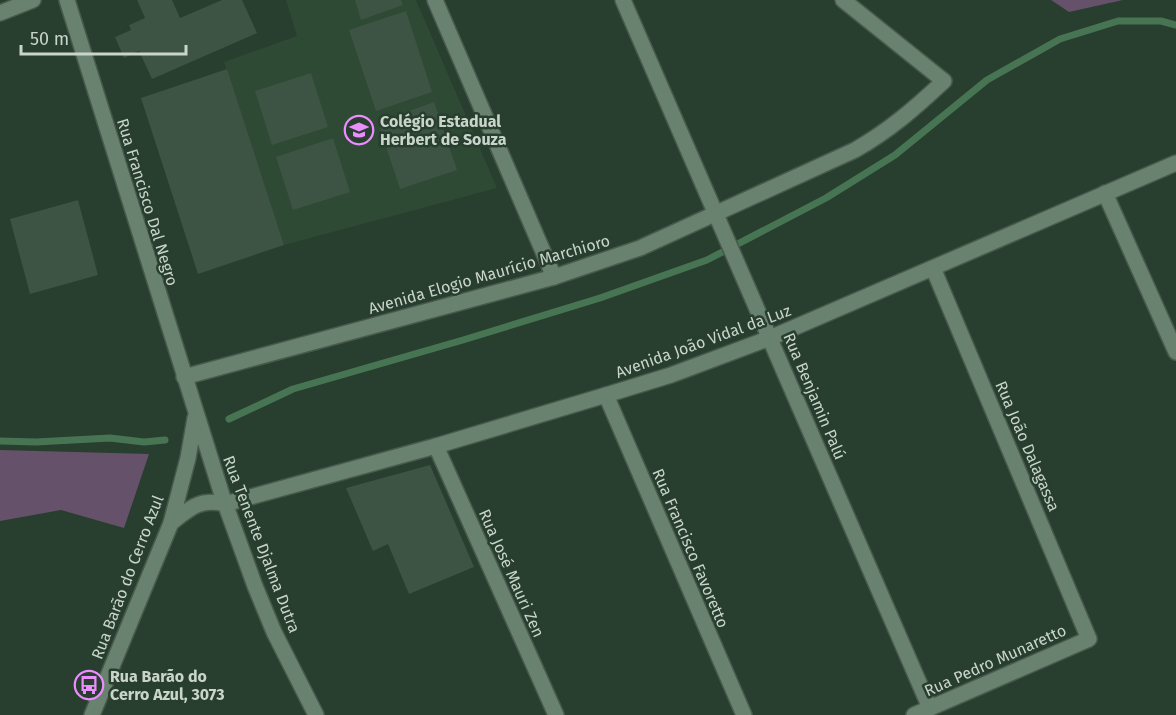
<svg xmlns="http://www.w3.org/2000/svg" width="1176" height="715" font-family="'Fira Sans',sans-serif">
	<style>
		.built { fill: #2e4a35 }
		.green { fill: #66516b }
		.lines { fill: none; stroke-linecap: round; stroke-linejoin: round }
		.stream { stroke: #477554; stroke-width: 7 }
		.building { fill: #3d5343 }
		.minor-casing { stroke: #48594c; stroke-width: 18 }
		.tertiary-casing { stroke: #48594c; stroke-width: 18 }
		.secondary-casing { stroke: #48594c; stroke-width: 18 }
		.minor { stroke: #69816f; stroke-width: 15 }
		.tertiary { stroke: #69816f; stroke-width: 15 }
		.secondary { stroke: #69816f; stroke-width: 15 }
		.labels { text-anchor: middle; stroke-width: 5; stroke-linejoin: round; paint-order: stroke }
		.poi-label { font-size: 16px; font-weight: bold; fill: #c9d5cb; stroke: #283e2e; text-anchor: start }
		.street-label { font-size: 16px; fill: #c9d5cb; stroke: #283e2e }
	</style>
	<rect width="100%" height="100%" fill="#283e2e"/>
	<!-- built -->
	<polygon class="built" points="286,0 416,0 497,188 284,245 224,62 297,36"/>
	<!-- green -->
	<g class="green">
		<polygon points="1051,0 1123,0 1069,12"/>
		<polygon points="0,450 149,454 124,528 61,510 0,521"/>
	</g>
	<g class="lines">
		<!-- stream -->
		<g class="stream">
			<polyline points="229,419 293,389 463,340 600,298 707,260 826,198 895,155 987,80 1060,39 1118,21 1161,21 1176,25"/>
			<polyline points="0,441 36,442 110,438 144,442 165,440"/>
		</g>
	</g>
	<!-- building -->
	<g class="building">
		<polygon points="137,0 172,0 180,18 222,0 242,0 257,33 152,79 139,51 124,58 115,37 131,30 129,25 145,18"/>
		<polygon points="355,0 401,0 403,5 361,20"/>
		<polygon points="406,11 432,92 376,111 349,30"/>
		<polygon points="227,69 284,245 198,274 141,98"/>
		<polygon points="311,73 328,127 272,145 255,91"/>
		<polygon points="434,102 457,170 400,189 378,122"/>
		<polygon points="333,138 350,192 293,210 276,157"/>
		<polygon points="78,200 98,275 30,294 10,219"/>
		<polygon points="430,465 474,567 409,594 388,544 373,551 346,488"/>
	</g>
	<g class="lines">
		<!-- minor casing -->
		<g class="minor-casing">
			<g id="minor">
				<polyline points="435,0 554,277"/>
				<polyline points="623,0 930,708"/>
				<polyline points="1105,193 1176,352"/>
				<path d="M184,377l370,-100 86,-29 215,-98c35,-20 60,-42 89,-69l-101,-81"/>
				<polyline points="606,395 744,715"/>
				<polyline points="436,446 556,715"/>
				<polyline points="225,504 436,446 606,395 671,375 770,338 1176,163"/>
				<polyline points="914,715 1089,639 933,268"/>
			</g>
		</g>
		<!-- tertiary casing -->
		<g class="tertiary-casing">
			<polyline id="tertiary" points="0,13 33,0"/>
		</g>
		<!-- secondary casing -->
		<g class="secondary-casing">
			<g id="secondary">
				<polyline points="67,0 222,495 255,586 274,632 316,715"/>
				<path d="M171,523c19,-15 29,-25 54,-19"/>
				<polyline points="92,715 171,523 188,458 195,418"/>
			</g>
		</g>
		<!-- minor -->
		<use href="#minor" class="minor"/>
		<!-- tertiary -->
		<use href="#tertiary" class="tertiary"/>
		<!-- secondary -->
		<use href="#secondary" class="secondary"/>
	</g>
	<!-- icons -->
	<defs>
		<g id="school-ring" transform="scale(1.5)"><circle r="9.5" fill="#283e2e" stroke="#ea8dfd" stroke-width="1.5"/><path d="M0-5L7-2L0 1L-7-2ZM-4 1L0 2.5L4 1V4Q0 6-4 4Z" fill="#ea8dfd"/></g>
		<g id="bus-ring" transform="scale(1.5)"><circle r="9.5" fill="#283e2e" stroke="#ea8dfd" stroke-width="1.5"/><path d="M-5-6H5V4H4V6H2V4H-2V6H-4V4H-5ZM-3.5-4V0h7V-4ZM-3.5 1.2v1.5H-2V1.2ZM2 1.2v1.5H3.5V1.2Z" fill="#ea8dfd"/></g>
	</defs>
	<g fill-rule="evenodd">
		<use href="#school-ring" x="359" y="130"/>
		<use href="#bus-ring" x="89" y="685"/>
	</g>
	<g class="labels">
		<!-- poi labels -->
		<g class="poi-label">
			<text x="380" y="127">Colégio Estadual<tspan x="380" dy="18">Herbert de Souza</tspan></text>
			<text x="110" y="682">Rua Barão do<tspan x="110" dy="18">Cerro Azul, 3073</tspan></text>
		</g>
		<!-- street labels -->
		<g class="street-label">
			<text transform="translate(148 202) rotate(73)" y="6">Rua Francisco Dal Negro</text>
			<text transform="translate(489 274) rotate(-16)" y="6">Avenida Elogio Maurício Marchioro</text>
			<text transform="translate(703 341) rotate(-20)" y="6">Avenida João Vidal da Luz</text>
			<text transform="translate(815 396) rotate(67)" y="6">Rua Benjamin Palú</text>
			<text transform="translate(1028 446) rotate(67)" y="6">Rua João Dalagassa</text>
			<text transform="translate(262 544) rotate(69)" y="6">Rua Tenente Djalma Dutra</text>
			<text transform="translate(691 548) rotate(67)" y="6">Rua Francisco Favoretto</text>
			<text transform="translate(512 573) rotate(66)" y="6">Rua José Mauri Zen</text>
			<text transform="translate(127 577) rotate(-69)" y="6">Rua Barão do Cerro Azul</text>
			<text transform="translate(995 660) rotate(-24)" y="6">Rua Pedro Munaretto</text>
		</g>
	</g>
	<!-- scale -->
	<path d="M21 45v9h165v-9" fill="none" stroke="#c9d5cb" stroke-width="3"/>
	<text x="30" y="45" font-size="18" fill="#c9d5cb" stroke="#283e2e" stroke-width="4.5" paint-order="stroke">50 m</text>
</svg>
